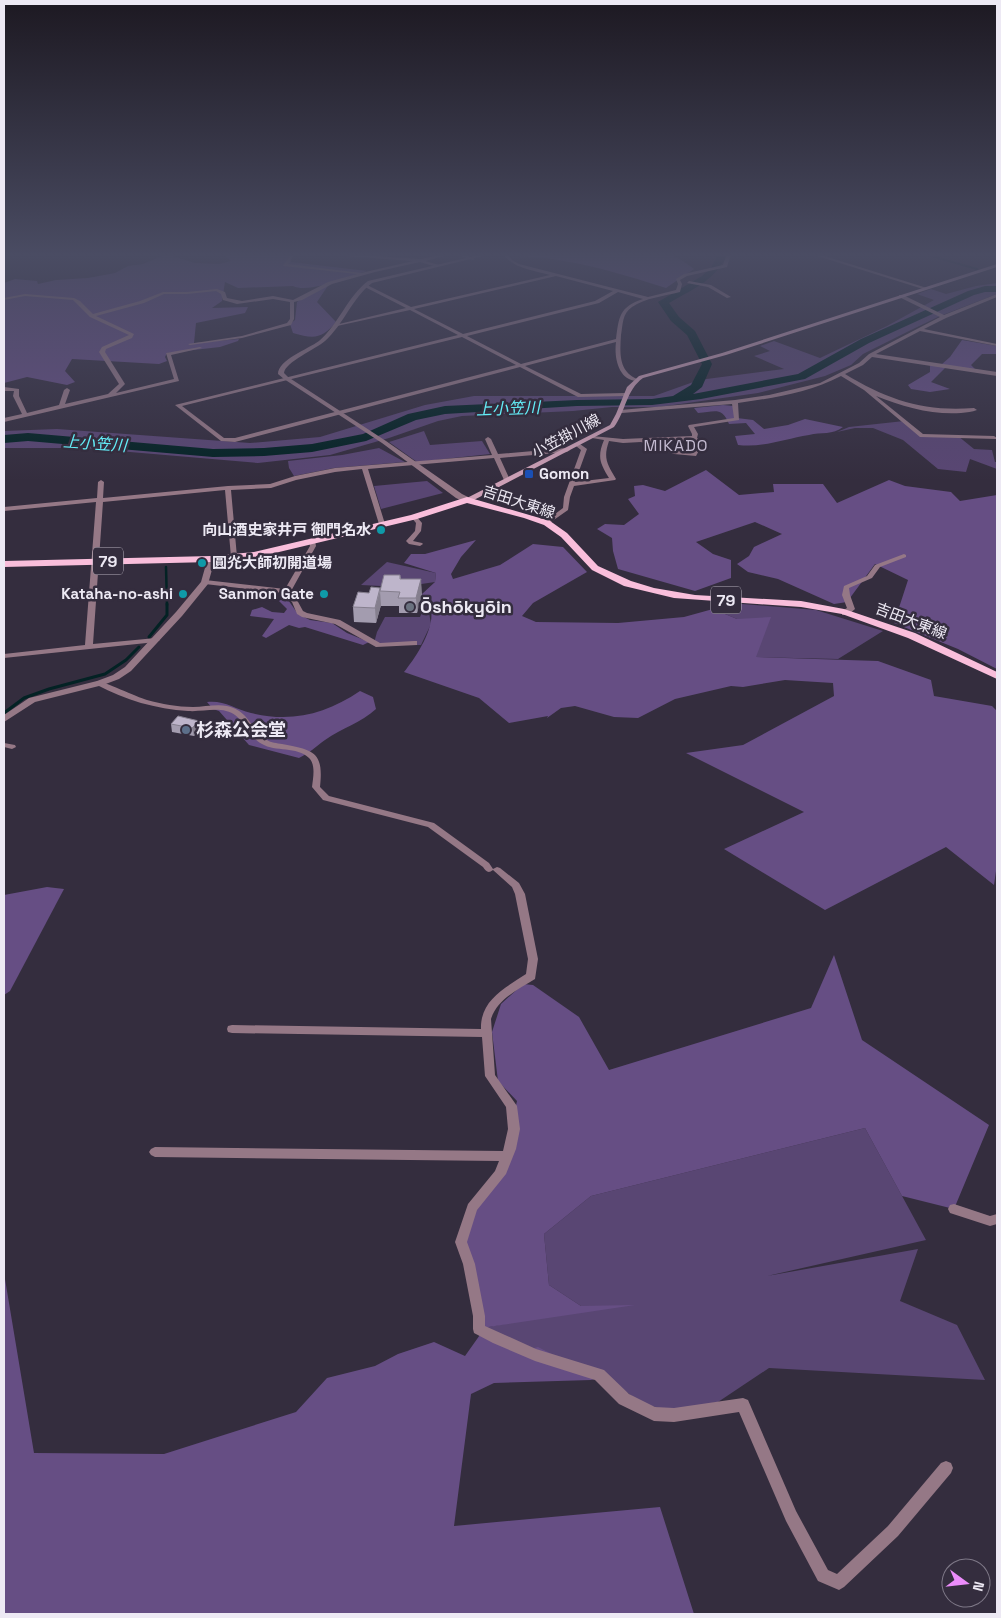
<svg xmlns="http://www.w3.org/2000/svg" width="1001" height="1618" font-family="'Space Grotesk','Noto Sans JP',sans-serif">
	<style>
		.green { fill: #594673 }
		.forest { fill: #664e84 }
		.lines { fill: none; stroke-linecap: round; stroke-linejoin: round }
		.stream-far2 { stroke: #032224; stroke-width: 2 }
		.stream-far1 { stroke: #032224; stroke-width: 2.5 }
		.stream { stroke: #032224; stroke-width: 3 }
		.river { fill: #032224; fill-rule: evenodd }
		.minor { fill: #957886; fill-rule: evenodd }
		.tertiary { fill: #957886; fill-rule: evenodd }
		.secondary { fill: #cda0b6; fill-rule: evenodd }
		.primary { fill: #f9bedb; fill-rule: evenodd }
		.wall { fill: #a39caf }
		.shaded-wall { fill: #857f8e }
		.building { fill: #beb5cb; stroke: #857f8e }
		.transit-dot { fill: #1a4fb4; stroke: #342d3e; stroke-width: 2 }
		.culture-dot { fill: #0f9aa8; stroke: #342d3e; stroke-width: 2 }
		.worship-dot { fill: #6b7280; stroke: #342d3e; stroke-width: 2 }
		.service-dot { fill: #5c6f8a; stroke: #342d3e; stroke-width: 2 }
		.labels { text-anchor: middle; stroke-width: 5; stroke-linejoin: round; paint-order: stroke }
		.far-street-label { font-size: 15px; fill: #ede9f4; stroke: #342d3e }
		.far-poi-label { font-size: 15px; font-weight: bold; fill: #ede9f4; stroke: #342d3e; text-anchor: end }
		.far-water-label { font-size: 16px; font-style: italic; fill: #64eff9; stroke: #342d3e }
		.far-neighbourhood-label { font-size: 16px; letter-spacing: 1px; fill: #c3bad0; stroke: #342d3e }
		.shield { fill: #342d3e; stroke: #b6b1bd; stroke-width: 1 }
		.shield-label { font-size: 16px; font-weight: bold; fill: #ede9f4 }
		.poi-label { font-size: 18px; font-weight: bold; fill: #ede9f4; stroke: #342d3e; text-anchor: start }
	</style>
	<rect width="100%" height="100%" fill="#342d3e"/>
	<!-- green -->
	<g class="green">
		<polygon points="997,283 997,294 940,316 911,330 863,354 851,365 825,376 758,393 659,407 612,407 573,411 462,416 438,421 389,438 330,455 258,463 83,448 4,448 4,431 57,429 250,443 320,437 425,405 474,396 654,396 699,380 784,369 754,356 770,351 760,346 774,341 820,358 887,326 934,300 917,294 931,289 946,294 976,286"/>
		<polygon points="904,421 923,435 958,436 974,449 992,450 995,462 997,462 997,469 970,459 966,472 938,469 903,440 873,428 855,428 837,432 849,427"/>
		<polygon points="424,431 430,445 482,441 490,454 417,462 389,442"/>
		<polygon points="379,448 405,462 334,468 294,476 289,468 288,461 342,455"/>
		<polygon points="427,481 443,493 381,509 374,486"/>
		<polygon points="387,562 436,573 435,582 401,587 361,585"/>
		<polygon points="427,601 431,624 421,645 384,645 374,643 377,632 385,617 420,617"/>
		<polygon points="730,603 816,610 883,631 838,659 756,657 737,619 713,609"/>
		<polygon points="865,1128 926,1240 767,1276 918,1249 900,1301 957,1325 985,1380 769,1368 718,1402 671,1411 643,1404 600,1373 525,1350 482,1328 603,1306 581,1306 549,1285 544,1234 591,1196"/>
	</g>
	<!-- forest -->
	<g class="forest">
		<path d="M223,254h68v8l76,9c-18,5 -58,23 -74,15l-55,2 -13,-6 -3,19 -10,7 36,-1 -3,6 -49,10 -2,20 45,-4 -1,2 -18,6 -53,6 -2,4 2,4 -8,3 -87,-5 -7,12 10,11 -8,3 -40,-8 -23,6v-100l11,-4 22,2 1,3 18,-4 32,-2 27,-5 13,-7 15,-2 19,-8h10l23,7 24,1 12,-3z"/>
		<path d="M508,254h161l14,7 11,8 -28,19c-51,-16 -102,-32 -156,-32z"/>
		<path d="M329,284l-12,18 19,20c-14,17 -22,17 -43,11l-3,-9 5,-4 2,-18 20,-13z"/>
		<polygon points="962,340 997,346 997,354 982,354 971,365 976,370 941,365 950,357"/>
		<polygon points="930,365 946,367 931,382 950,389 930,392 911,389 908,385 930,372"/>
		<path d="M723,405l10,1 4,12 16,2 11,9 24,-4 17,-6 38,8c-10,8 -22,5 -34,8 -25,4 -46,13 -71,10l-3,-9 20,-2 -9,-11 -17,1c-7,-18 -15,-12 -31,-11l-4,-5z"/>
		<polygon points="706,470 739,495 774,492 773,484 823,484 837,503 889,480 905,486 951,492 960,501 997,495 997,669 958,649 894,623 908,580 875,564 847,602 834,604 778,579 748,572 737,564 749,556 754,547 782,534 755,522 696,542 713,554 731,560 731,578 695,591 618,569 613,551 612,538 597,529 605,524 624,525 639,514 628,499 635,496 634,486 643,485 665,491"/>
		<path d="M476,540l-15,17 -10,17 2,5 47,-14 33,-21 30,3 24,25 -54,31 -11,13 14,6 82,1 66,-6 29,-8 24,10 34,-2 -15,40 122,4 53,19 3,16 58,10 5,5v153l-3,21 -48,-38 -121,63 -101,-61 80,-37 -118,-59 57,-8 91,-49 -1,-13 -48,-3 -42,7 -12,-1 -56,13 -37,19 -24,-1 -39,-11 -14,2 -14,10 1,-2 -39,7 -30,-25 -75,-26c12,-15 35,-49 25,-68 -1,-4 -5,-7 -7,-10l13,-12 1,-9 -32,-10 7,-9h14z"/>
		<polygon points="286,597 298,614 310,620 332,623 347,633 369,642 363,645 305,627 299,628 289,625 266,638 262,636 274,619 250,616 252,610 262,607 272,612 284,613 287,609 279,601"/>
		<path d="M360,691l13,6 3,12c-15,14 -34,19 -51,31 -10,7 -14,12 -26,18l-50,-13 -30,-34 -6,-2 -6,-7c17,-2 28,7 44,11 41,10 75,1 109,-22z"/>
		<polygon points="47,887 64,889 10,991 4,995 4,895"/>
		<polygon points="834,955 862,1040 989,1125 954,1209 902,1196 865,1128 591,1196 544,1234 549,1285 581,1306 635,1305 482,1328 462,1244 472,1208 500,1174 517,1101 498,1081 492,1032 501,1004 523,984 533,985 579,1017 609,1070 811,1008"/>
		<polygon points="4,1273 34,1453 164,1454 296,1412 327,1378 375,1366 398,1354 434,1342 465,1356 482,1332 523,1351 538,1347 599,1378 591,1380 494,1383 471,1394 454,1526 660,1507 694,1614 4,1614"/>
	</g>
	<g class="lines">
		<!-- stream-far2 -->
		<polyline class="stream-far2" points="924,254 977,269"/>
		<!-- stream-far1 -->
		<polyline class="stream-far1" points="166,567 167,605"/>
		<!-- stream -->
		<g class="stream">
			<polyline points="149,637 167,615 167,604"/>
			<polyline points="4,713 24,698 49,689 105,674 126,660 139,647"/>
		</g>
		<!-- river -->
		<path class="river" d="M718,254h10c-16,29 -32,33 -59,49l10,14 16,14 17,33 -10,23 -9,7 105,-20 63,-35 107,-48 17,-5h12v6h-12l-11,3 -105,48 -64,36 -104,20 -49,6 -75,1 -132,8 -29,6 -50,21 -54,11 -48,4 -51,1 -185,-16 -24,2v-8l24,-2 185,16 51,-1 48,-4 51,-10 45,-20 37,-8 132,-6 75,-1 21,-3 18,-11 11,-21 -15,-29 -16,-14 -13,-19 44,-26 9,-8z"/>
		<!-- minor -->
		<g class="minor">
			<polygon points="291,254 295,254 288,264 361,273 413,261 319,254 342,254 421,259 444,254 452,254 425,261 439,265 437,267 420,262 375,272 332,284 302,300 294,302 294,319 291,325 242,338 190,345 188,344 242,336 287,323 290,319 290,302 273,299 237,304 223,300 221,294 216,291 187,294 164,294 144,303 96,316 134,334 132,338 106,349 105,352 125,384 116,393 174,379 166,353 200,347 202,348 171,355 179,381 4,422 4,418 22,414 13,396 14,391 4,391 4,387 19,389 19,396 27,413 59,405 64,390 67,388 70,390 65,404 108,394 119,384 99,352 102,347 129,335 90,317 73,300 25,296 4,300 4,298 25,294 74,298 80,301 93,314 140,301 163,292 187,292 217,289 225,292 227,298 242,301 273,296 293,300 328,282 357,274 283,266"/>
			<polygon points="454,254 461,254 475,259 473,260"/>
			<path d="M503,254h4l5,6 7,4 129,33 28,-7 2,-6 -2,-5 8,-5 39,-9 4,-11h4l-4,13 -40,9 -7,4 2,4 -2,8c-16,4 -35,6 -48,15 -10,7 -9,17 -11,28 -1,17 -3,36 16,44v2c-19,-1 -23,-24 -21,-39l-91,24 56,28 44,-1 2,1v2l-49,1 -58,-30 -285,75 -14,-1 -46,-36 283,-70 -48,-25 -73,16 -2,-1 71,-17 -43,-22 2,-2 46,23 139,-32c-17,-5 -36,-6 -47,-21zM556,276l57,15 -18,10 -132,33 -49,-25zM618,292l25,7c-24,8 -24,18 -27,40l-95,25 -54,-28 132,-33zM462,337l54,28 -281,73h-11l-42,-32z"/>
			<polygon points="811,254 818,254 927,288 923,289"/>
			<polygon points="689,281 711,285 731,297 727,298 708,287 687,283"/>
			<path d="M997,294v3l-51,21 -22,11 73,15v2l-77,-15 -44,23 121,18v4l-125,-19 -9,8 -18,9c43,26 79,38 129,34l3,2c-5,2 -10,2 -16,3 -29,2 -58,-6 -85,-17l47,38 71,2 3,2 -1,1 -76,-2 -56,-47 -23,-14c-32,17 -68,22 -103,27l1,17 -45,7 4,7 -1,4 6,5 -7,13 -22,-2 -33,-12 -18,1 -14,-2c-6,17 -2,23 7,38l-1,1 -41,6 -4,11 -2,13 -20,14h-4l-1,-1 20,-15 1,-11 17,-47 -5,-4v-2h4l7,5 -12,33 34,-4c-9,-15 -12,-21 -5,-38l-12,-2v-2l31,3 69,-3v-2l-4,-8 1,-1 45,-7 -2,-14 -110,9 -2,-1v-2l115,-10 34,-5 51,-12 39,-20 10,-9 71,-37 -41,-20v-2h4l41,20zM693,440l4,3 -5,10 -15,-2 -27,-9z"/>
			<polygon points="488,437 491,439 498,454 567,448 570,450 567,452 500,458 510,480 507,482 504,480 494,458 368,469 385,524 382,526 379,524 362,469 335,472 296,480 271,488 231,490 237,557 234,559 231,557 225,490 103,502 93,644 156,638 160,640 156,642 4,658 4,654 85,645 96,502 4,511 4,507 97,498 98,482 101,480 104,482 103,498 228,486 270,484 295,476 335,468 492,455 485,439"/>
			<polygon points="414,515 416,516 422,523 421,531 413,541 422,543 423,544 420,546 409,544 406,541 415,531 416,523 411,517"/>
			<polygon points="312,539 315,541 316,546 290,593 297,600 303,611 307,613 340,620 380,643 414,641 417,641 417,645 376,647 335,624 302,617 297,614 292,602 283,593 205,584 202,582 205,580 285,589 310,546 309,541"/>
			<polygon points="904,554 906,555 906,557 880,567 872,578 849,588 850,595 855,609 848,615 842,615 842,611 847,608 842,595 844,586 867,576 875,565"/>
			<path d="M97,681c6,0 40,16 50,19 15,4 30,7 46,7 11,0 23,-3 34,-1 23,5 23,24 40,34 4,3 10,3 15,4 31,6 42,7 38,43l9,9 105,27 55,40 4,6 4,-2 3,1 19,15 6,11 13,65 -3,20c-16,10 -38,20 -44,40l4,56 22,31 3,23 -4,20 -10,25 -29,36 -10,32 8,22 10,52v10l51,23 68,21 25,24 26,13 19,1 69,-10 5,2 48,111 32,59 9,4 51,-48 53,-63 5,-2 5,2 2,5 -2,5 -53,63 -54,51 -5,3 -21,-9 -32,-60 -47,-109 -65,10 -20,-1 -35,-17 -24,-24 -60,-19 -42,-18 -19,-10 -1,-4v-13l-10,-52 -8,-22 13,-38 27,-33 4,-10 -344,-4 -4,-2 -2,-3 2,-3 4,-2 348,4 5,-22 -2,-22 -21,-31 -3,-39 -250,-4 -4,-1 -1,-3 1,-3 4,-1 249,4c-1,-29 24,-41 45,-55l2,-15 -13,-65 -3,-7 -19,-17c-5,4 -7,1 -10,-3l-55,-40 -105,-27 -11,-13c1,-9 4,-22 -3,-29 -12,-12 -34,-6 -47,-14 -15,-8 -18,-29 -36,-33 -12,-3 -26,1 -38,0 -32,-2 -63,-11 -91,-26l-1,-2z"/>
			<polygon points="4,743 15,745 16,747 12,749 4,747"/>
			<polygon points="954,1204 990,1216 997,1214 997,1224 990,1226 950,1213 948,1209 950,1205"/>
		</g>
		<!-- tertiary -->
		<g class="tertiary">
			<path d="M483,254h8l-119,29c-20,15 -28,41 -47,58 -9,8 -40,21 -41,32l4,4 98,64 76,53 8,4v4h-6l-8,-4 -74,-55 -98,-64 -6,-5c0,-14 30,-25 41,-33 20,-17 28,-44 49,-60z"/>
			<polygon points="208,557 211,557 215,559 208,584 182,616 131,671 119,679 103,685 35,702 4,722 4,715 29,698 97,681 113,675 125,667 176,612 201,582"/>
		</g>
		<!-- secondary -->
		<path class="secondary" d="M997,264v3l-271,88 -83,23c-17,12 -17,33 -29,49l-144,75 -7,-2 147,-75 6,-11 11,-27 12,-11 83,-23z"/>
		<!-- primary -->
		<polygon class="primary" points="467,497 550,521 567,533 598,566 631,581 654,588 695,595 801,601 844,609 915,633 997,672 997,679 908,638 842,614 801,607 674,598 624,586 592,570 561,537 544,525 524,518 467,503 417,519 254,558 211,562 4,567 4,561 211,556 254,552 411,515"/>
	</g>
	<!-- wall -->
	<g class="wall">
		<polygon points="400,575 401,579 422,594 417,613 399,613 399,606 381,606 381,605 376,623 354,622 353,607 369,593 380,588"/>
		<polygon points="199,721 200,728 194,736 172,732 171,724"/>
	</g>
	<!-- shaded-wall -->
	<g class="shaded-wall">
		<polygon points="421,579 422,594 417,613 416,598"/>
		<polygon points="380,591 381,605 376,623 375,608"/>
		<polygon points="199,721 200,728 194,736 192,728"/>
	</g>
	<!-- building -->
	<g class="building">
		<polygon points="384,575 400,575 400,579 421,579 416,598 398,598 400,592 380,591"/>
		<polygon points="371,587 380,588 375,608 353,607 358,592 369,593"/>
		<polygon points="178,716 199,721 192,728 171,724"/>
	</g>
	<!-- sky -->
	<linearGradient id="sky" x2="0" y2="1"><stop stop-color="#1d1922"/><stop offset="0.53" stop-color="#4a4c63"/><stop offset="1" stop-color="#4a4c63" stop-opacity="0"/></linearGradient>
	<rect width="1001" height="481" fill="url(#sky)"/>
	<!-- markers -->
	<rect class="transit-dot" x="524" y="469" width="10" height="10" rx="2.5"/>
	<g class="culture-dot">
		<circle cx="381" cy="530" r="5"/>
		<circle cx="202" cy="563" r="5"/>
		<circle cx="183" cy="594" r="5"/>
		<circle cx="324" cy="594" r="5"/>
	</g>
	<circle class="worship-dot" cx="410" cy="607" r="5"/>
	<circle class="service-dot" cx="186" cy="730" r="5"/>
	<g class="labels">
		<!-- far-street labels -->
		<g class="far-street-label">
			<text transform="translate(566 436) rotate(-28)" y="5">小笠掛川線</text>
			<text transform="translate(519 502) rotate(18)" y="5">吉田大東線</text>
			<text transform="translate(911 621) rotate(21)" y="5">吉田大東線</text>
		</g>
		<!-- far-poi labels -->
		<g class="far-poi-label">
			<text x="539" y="479" text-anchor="start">Gomon</text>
			<text x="371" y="535">向山酒史家井戸 御門名水</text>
			<text x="212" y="568" text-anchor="start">圓灮大師初開道場</text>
			<text x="173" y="599">Kataha-no-ashi</text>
			<text x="314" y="599">Sanmon Gate</text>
		</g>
		<!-- far-water labels -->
		<g class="far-water-label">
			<text transform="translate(508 408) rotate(-2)" y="6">上小笠川</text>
			<text transform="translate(95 443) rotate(4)" y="6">上小笠川</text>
		</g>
		<!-- far-neighbourhood labels -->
		<g class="far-neighbourhood-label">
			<text x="676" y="451">MIKADO</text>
		</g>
		<!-- shield labels -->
		<g class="shield">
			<rect x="93" y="547.5" width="30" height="27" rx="4"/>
			<rect x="711" y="586.5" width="30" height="27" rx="4"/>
		</g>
		<g class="shield-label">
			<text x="108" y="567">79</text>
			<text x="726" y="606">79</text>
		</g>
		<!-- poi labels -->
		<g class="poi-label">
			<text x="420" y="613">Ōshōkyōin</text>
			<text x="196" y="736">杉森公会堂</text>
		</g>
	</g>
	<!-- border -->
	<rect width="1001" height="1618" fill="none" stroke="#ede9f4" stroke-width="10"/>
	<!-- north arrow -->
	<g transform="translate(966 1583) rotate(105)"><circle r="24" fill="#342d3e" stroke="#7e7887"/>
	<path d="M0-4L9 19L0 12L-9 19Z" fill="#ec8cfb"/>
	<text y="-8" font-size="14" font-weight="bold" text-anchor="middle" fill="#ede9f4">N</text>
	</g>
</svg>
